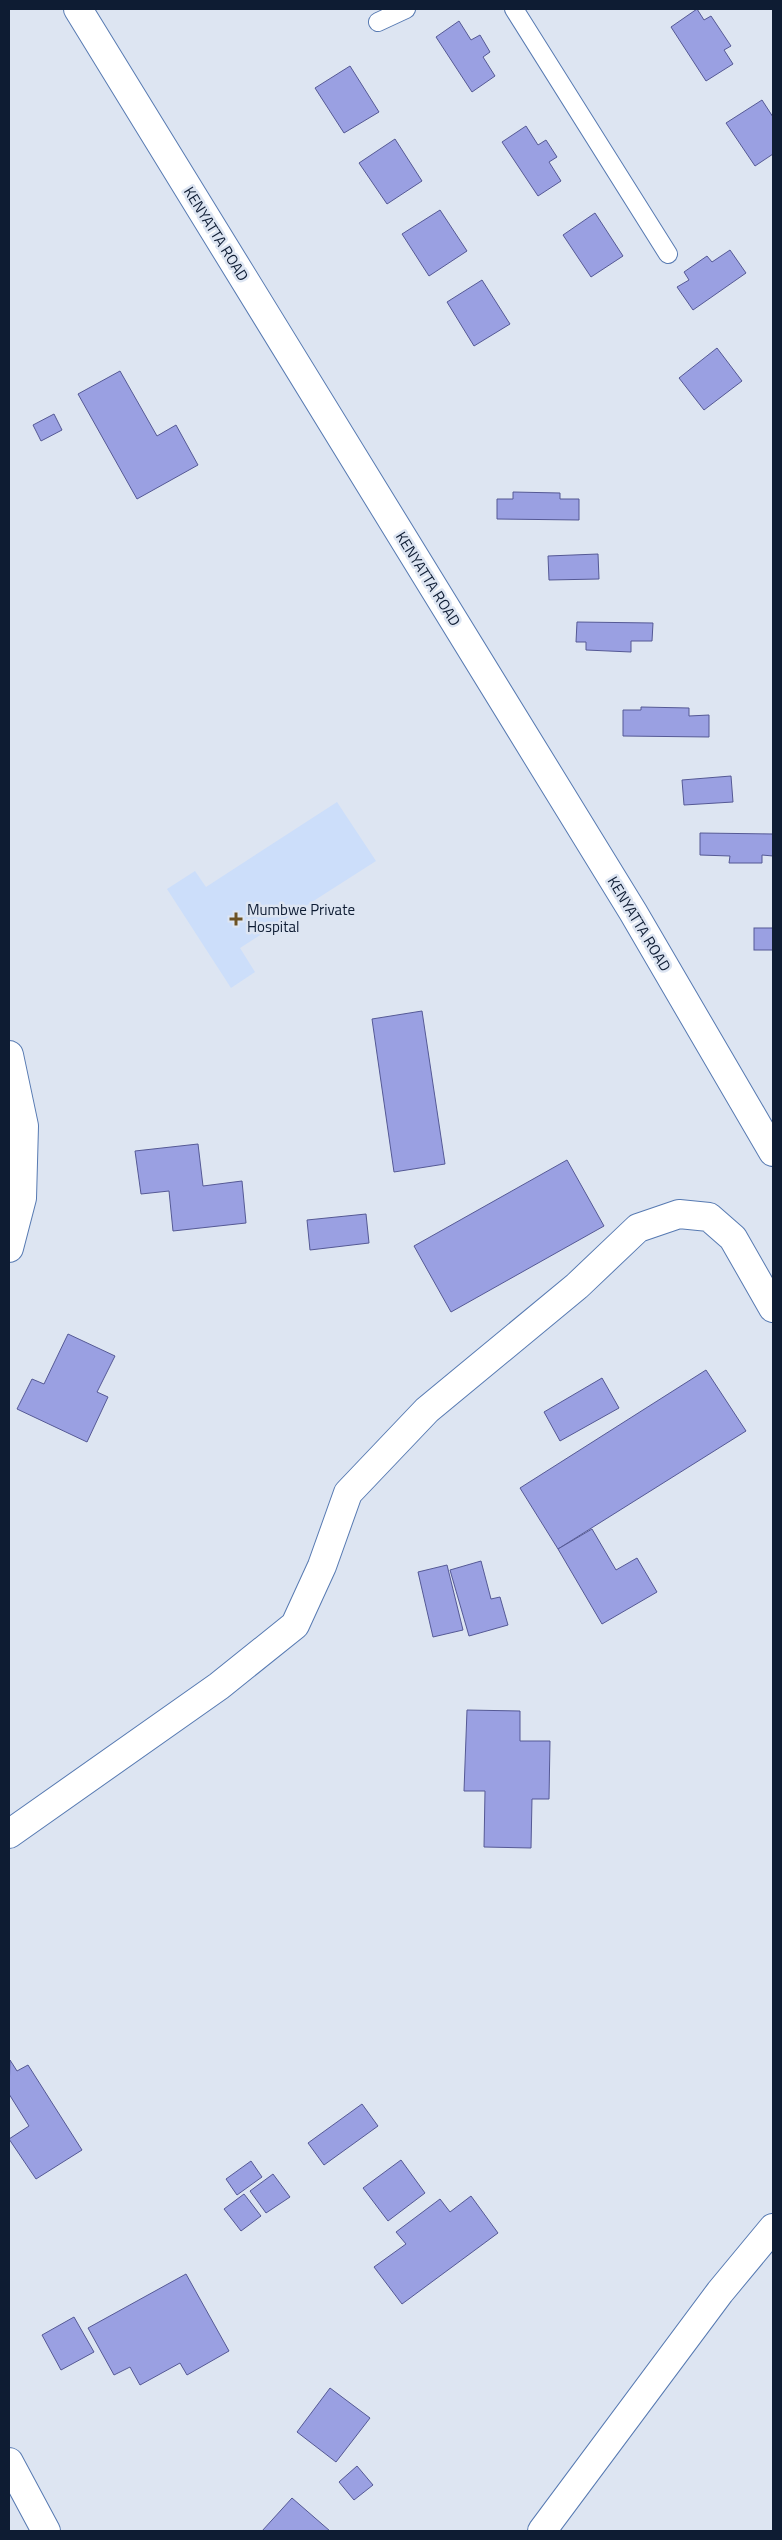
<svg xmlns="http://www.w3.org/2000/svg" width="782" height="2540" font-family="'Titillium Web',sans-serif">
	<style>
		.built { fill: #ccdefa }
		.building { fill: #9aa0e2; stroke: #555995 }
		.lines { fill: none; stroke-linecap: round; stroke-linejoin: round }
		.lane-casing { stroke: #577ab2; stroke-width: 20 }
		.street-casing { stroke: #577ab2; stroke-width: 30 }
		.secondary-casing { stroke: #577ab2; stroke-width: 30 }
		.lane { stroke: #fff; stroke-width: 18 }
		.street { stroke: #fff; stroke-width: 28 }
		.secondary { stroke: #fff; stroke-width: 28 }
		.poi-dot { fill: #6c5223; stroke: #dde5f2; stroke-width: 2 }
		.labels { text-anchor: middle; stroke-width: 5; stroke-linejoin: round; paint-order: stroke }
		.street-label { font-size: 15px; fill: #0e1c33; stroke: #dde5f2 }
		.poi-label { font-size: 15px; fill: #0e1c33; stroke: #dde5f2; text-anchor: start }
	</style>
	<rect width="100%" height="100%" fill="#dde5f2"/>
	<!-- built -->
	<polygon class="built" points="337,802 376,861 240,948 255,972 231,988 167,889 195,871 206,887"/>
	<!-- building -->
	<g class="building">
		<polygon points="697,9 704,20 711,16 731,46 724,50 733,64 706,81 671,27"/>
		<polygon points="459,21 471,40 480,35 490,52 483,57 495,76 472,92 436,37"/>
		<polygon points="350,66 379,112 344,133 315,88"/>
		<polygon points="762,100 773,117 773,154 755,166 726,123"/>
		<polygon points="526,126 538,145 546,140 557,157 549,162 561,181 538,196 502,142"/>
		<polygon points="395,139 422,181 387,204 359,163"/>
		<polygon points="440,210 467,251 429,276 402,234"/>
		<polygon points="595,213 623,256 591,277 563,235"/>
		<polygon points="730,250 746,273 693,310 677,287 689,280 684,272 707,256 712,262"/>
		<polygon points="482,280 510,324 474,346 447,302"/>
		<polygon points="717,348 742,381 704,410 679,378"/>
		<polygon points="120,371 157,436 176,425 198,465 137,499 78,394"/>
		<polygon points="54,414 62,430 41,441 33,425"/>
		<polygon points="513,492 560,493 560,499 579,499 579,520 497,519 497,499 513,499"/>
		<polygon points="598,554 599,579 549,580 548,556"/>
		<polygon points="577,622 653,623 652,641 631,641 631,652 586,650 586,642 576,642"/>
		<polygon points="641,707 689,708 689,716 709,715 709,737 623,736 623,710 641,710"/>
		<polygon points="731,776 733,802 684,805 682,780"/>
		<polygon points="700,833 773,834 773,856 762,855 762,863 729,863 730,856 700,855"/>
		<rect x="754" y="928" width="19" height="22"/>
		<polygon points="422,1011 445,1164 394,1172 372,1019"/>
		<polygon points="198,1144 203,1186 242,1181 246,1223 173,1231 169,1191 141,1194 135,1151"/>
		<polygon points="567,1160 604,1226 451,1312 414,1246"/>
		<polygon points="366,1214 369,1243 310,1250 307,1220"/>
		<polygon points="68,1334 115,1356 97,1392 108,1397 87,1442 17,1409 32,1379 44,1384"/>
		<polygon points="706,1370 746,1431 558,1549 520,1488"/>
		<polygon points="602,1378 619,1408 560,1441 544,1412"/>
		<polygon points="592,1529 616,1570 637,1558 657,1592 602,1624 558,1549"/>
		<polygon points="481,1561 491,1599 500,1597 508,1625 469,1636 450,1570"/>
		<polygon points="447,1565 463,1630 433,1637 418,1572"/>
		<polygon points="467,1710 520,1711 520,1741 550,1741 549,1799 532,1799 531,1848 484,1847 485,1791 464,1791"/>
		<polygon points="10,2060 17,2071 28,2065 82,2150 36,2179 9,2139 29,2126 9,2094"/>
		<polygon points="362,2104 378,2126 324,2165 308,2143"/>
		<polygon points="401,2160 425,2193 388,2221 363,2188"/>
		<polygon points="251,2161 262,2177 237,2195 226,2179"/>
		<polygon points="273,2174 290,2197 266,2213 250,2191"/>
		<polygon points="244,2194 261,2216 241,2231 224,2209"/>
		<polygon points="471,2196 498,2233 402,2304 374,2267 406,2244 396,2232 440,2199 450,2212"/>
		<polygon points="186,2274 229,2351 187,2375 180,2363 140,2385 130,2367 114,2375 88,2328"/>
		<polygon points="74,2317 94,2352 61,2370 42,2335"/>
		<polygon points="330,2388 370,2418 336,2462 297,2432"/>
		<polygon points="357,2466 373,2485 354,2500 339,2482"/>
		<polygon points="292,2498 330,2531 262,2531"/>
	</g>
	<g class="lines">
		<!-- lane casing -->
		<g class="lane-casing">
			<g id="lane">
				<polyline points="514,9 668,254"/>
				<polyline points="378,22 406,9"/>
			</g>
		</g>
		<!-- street casing -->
		<g class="street-casing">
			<g id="street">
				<polyline points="9,1055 24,1126 22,1198 9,1248"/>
				<polyline points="9,1834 219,1686 295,1625 322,1566 348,1493 427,1410 577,1286 638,1228 679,1214 709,1217 733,1238 773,1308"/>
				<polyline points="9,2462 46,2531"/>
				<polyline points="542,2531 720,2292 773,2228"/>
			</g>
		</g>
		<!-- secondary casing -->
		<g class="secondary-casing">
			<polyline id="secondary" points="78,9 633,912 773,1152"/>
		</g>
		<!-- lane -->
		<use href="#lane" class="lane"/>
		<!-- street -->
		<use href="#street" class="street"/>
		<!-- secondary -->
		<use href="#secondary" class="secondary"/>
	</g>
	<!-- markers -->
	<path class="poi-dot" d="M233.5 911.5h5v5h5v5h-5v5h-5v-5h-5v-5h5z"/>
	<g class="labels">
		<!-- street labels -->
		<g class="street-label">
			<text transform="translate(216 234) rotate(58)" y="5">KENYATTA ROAD</text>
			<text transform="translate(428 579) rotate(58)" y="5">KENYATTA ROAD</text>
			<text transform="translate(639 924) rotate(59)" y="5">KENYATTA ROAD</text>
		</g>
		<!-- poi labels -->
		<g class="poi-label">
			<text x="247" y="915">Mumbwe Private<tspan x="247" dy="17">Hospital</tspan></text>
		</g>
	</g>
	<!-- border -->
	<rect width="782" height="2540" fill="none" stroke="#0e1c33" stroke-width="20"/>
</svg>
